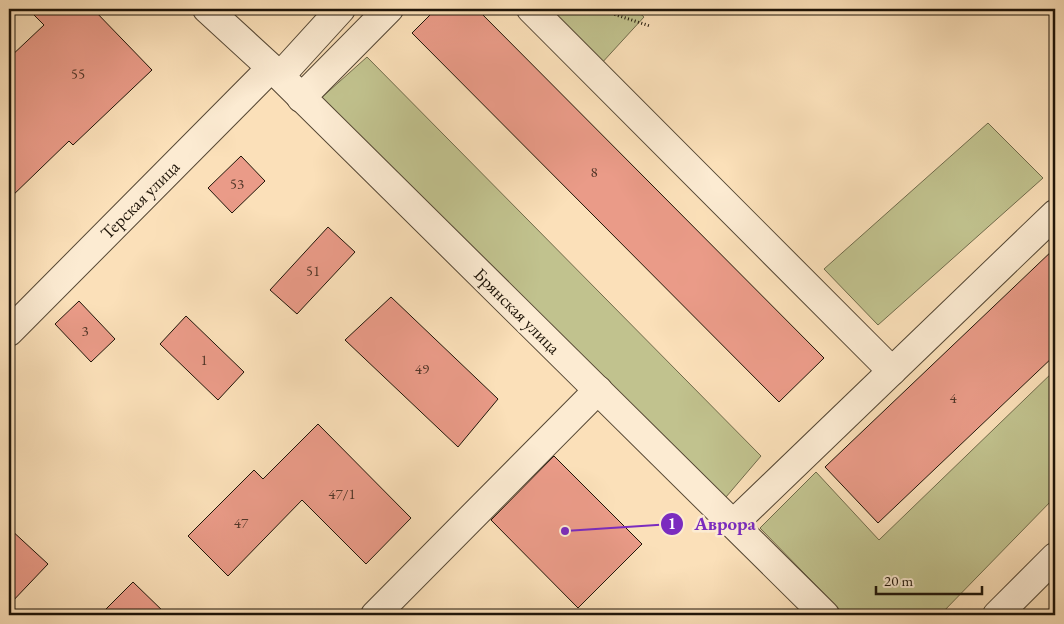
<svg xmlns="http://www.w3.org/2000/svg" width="1064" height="624" font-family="'EB Garamond',serif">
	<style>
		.green { fill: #c1c28e; stroke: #706b4b }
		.building { fill: #ea9b88; stroke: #1e1408 }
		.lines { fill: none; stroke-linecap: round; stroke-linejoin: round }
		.minor-casing { stroke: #554734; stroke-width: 30 }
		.path { stroke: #1e1408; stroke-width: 3; stroke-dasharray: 1 2.5; stroke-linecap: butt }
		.minor { stroke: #fcebd2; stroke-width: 28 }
		.labels { text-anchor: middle; stroke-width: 5; stroke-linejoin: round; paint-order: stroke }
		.number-label { font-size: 15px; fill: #513628 }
		.street-label { font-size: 18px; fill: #1e1408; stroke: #fcebd2 }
		.leader { fill: none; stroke: #7b2cbf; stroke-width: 2 }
		.callout-dot { fill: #7b2cbf; stroke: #fcebd2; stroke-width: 2 }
		.mark-label { font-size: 15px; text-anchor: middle; font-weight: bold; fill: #fff }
		.callout-label { font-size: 19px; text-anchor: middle; font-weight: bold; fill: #7b2cbf; stroke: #fcebd2; stroke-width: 5; stroke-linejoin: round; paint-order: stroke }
	</style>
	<rect width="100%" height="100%" fill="#fbe0b9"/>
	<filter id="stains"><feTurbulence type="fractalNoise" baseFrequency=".004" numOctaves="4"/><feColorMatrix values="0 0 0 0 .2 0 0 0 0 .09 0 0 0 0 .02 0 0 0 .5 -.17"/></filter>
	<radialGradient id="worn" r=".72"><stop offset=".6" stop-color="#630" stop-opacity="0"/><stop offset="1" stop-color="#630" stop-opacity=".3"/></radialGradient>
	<!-- green -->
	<g class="green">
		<polygon points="543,9 635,9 644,17 600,65"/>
		<polygon points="367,57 761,456 726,497 320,99"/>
		<polygon points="988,123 1043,178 878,325 824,269"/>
		<polygon points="1055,370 1055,497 940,615 845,615 760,528 816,472 879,540"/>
	</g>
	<!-- building -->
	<g class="building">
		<polygon points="28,9 93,9 152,70 73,145 69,141 9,199 9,58 44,25"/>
		<polygon points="436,9 477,9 824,358 779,402 412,33"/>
		<polygon points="241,156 265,181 232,213 208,188"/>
		<polygon points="328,227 355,252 297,314 270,290"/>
		<polygon points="1055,248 1055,355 878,523 825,467"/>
		<polygon points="391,297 498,399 458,447 345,340"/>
		<polygon points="79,301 115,339 91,362 55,324"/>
		<polygon points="186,316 244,372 218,400 160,344"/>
		<polygon points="318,424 411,518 366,564 302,500 228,576 188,536 254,470 263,479"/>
		<polygon points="554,456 642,544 578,608 491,520"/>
		<polygon points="9,528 48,564 9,605"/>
		<polygon points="133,582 167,615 100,615"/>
	</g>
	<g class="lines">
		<!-- minor casing -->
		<g class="minor-casing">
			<g id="minor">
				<polyline points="207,9 280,76 825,615"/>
				<polyline points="531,9 892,371"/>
				<polyline points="280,76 341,9"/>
				<polyline points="301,98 389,9"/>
				<polyline points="9,332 271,68"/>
				<polyline points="733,524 1055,214"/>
				<polyline points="375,615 598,390"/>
				<polyline points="997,615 1055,557"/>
			</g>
		</g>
		<!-- path -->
		<polyline class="path" points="598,9 650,26"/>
		<!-- minor -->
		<use href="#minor" class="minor"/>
	</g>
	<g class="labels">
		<!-- number labels -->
		<g class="number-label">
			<text x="78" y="79">55</text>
			<text x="594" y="177">8</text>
			<text x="237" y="189">53</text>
			<text x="313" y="276">51</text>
			<text x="85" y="336">3</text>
			<text x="204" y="365">1</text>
			<text x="422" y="374">49</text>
			<text x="953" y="403">4</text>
			<text x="342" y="499">47/1</text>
			<text x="241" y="528">47</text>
		</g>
		<!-- street labels -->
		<g class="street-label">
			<text transform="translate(140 200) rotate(-45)" y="6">Терская улица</text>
			<text transform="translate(517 311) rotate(45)" y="6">Брянская улица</text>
		</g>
	</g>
	<!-- callouts -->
	<path class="leader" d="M565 531L672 524"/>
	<g class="callout-dot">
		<circle cx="565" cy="531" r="5"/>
		<circle cx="672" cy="524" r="12"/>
	</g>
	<g class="mark-label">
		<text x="672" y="529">1</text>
	</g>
	<g class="callout-label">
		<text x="725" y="530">Аврора</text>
	</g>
	<!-- margin -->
	<rect width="1064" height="624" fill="none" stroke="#fbe0b9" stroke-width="30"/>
	<rect x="10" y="10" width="1044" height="604" fill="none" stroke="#1e1408" stroke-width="2.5"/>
	<rect x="15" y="15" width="1034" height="594" fill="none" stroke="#1e1408"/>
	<!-- scale -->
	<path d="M876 586v8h106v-8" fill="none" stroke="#1e1408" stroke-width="2.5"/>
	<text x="884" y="586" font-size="15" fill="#1e1408" stroke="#fcebd2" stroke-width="4" paint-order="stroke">20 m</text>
	<rect width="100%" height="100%" filter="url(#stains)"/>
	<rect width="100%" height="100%" fill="url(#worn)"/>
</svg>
